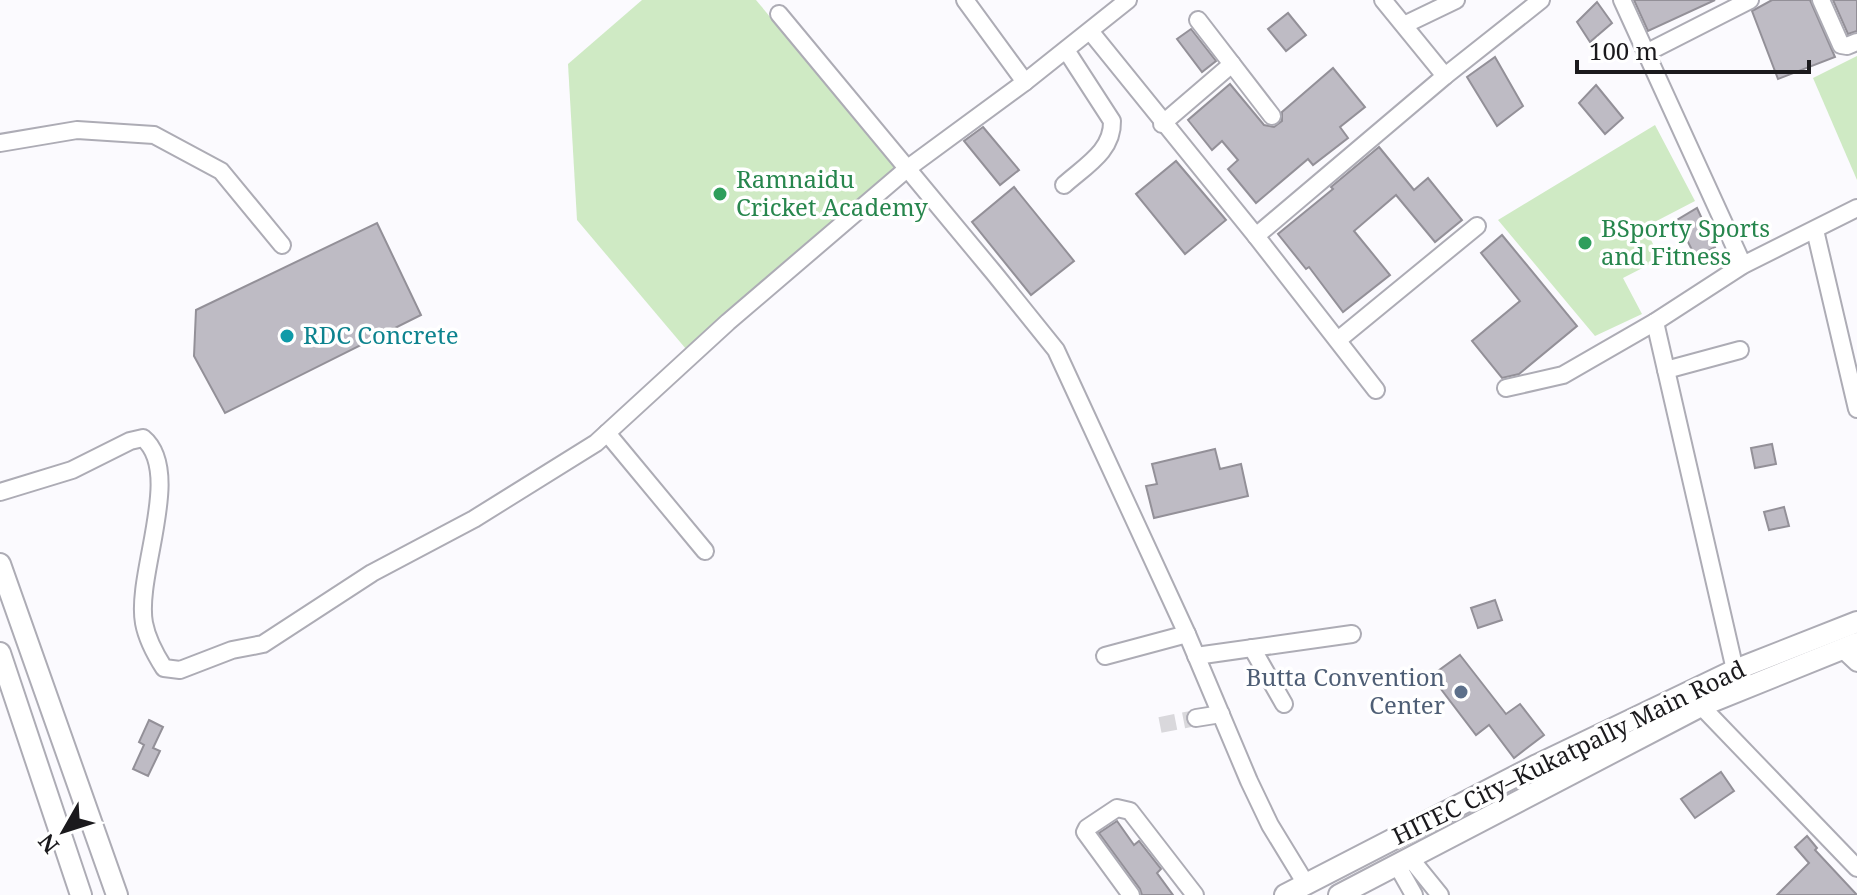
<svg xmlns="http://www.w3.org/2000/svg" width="1857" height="895" font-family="'Noto Serif',serif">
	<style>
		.garden { fill: #cfeac4 }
		.building { fill: #bebbc4; stroke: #939098; stroke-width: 2 }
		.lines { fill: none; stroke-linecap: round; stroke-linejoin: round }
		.minor-tunnel { stroke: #d9d8dc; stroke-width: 16; stroke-dasharray: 16 8; stroke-linecap: butt }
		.minor-casing { stroke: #adacb5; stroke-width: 20 }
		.major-casing { stroke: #adacb5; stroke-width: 24 }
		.minor { stroke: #fff; stroke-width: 16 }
		.major { stroke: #fff; stroke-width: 20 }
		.leisure-dot { fill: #2e9e5b; stroke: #fff; stroke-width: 3 }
		.culture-dot { fill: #0f9aa8; stroke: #fff; stroke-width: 3 }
		.service-dot { fill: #5c6f8a; stroke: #fff; stroke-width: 3 }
		.labels { text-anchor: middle; stroke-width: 7; stroke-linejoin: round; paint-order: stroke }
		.leisure-label { font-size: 24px; fill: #27864d; stroke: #fff; text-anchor: start }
		.culture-label { font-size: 24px; fill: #0d838f; stroke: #fff; text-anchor: start }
		.service-label { font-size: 24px; fill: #4e5e75; stroke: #fff; text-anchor: end }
		.street-label { font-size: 24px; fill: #1b1a1d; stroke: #fff }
	</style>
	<rect width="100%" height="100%" fill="#fbfafe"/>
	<!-- garden -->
	<g class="garden">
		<polygon points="642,0 756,0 895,167 686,349 577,220 568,64"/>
		<polygon points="1857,56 1857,180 1813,78"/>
		<polygon points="1655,125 1695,201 1645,227 1660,259 1623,278 1642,314 1595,336 1498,220"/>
	</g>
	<!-- building -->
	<g class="building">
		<polygon points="1634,0 1715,0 1648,31"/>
		<polygon points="1772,0 1810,0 1835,57 1778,79 1752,11"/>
		<polygon points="1833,0 1857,0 1857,31 1848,34"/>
		<polygon points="1597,2 1612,23 1590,42 1577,22"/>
		<polygon points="1288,13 1306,35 1286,51 1268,29"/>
		<polygon points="1191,29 1216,61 1202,72 1177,39"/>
		<polygon points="1495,57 1523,106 1497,126 1467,77"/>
		<polygon points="1333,68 1365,107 1340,127 1348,138 1313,165 1308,159 1256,203 1228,169 1238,160 1222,141 1212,150 1188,120 1230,84 1264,125 1274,127 1282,121 1282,112"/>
		<polygon points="1596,85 1623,118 1605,134 1579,103"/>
		<polygon points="983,127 1019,170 1000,185 964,141"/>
		<polygon points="1379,147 1414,190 1428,178 1462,220 1435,242 1396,195 1354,231 1390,275 1343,312 1309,267 1306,269 1278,234 1333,189 1331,187"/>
		<polygon points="1176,161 1226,220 1185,254 1136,194"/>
		<polygon points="1014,187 1074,261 1031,295 972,222"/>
		<polygon points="1697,208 1715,247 1696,258 1677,220"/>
		<polygon points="377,223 421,315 225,413 194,356 196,310"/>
		<polygon points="1502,235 1577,326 1519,374 1502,378 1472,341 1520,301 1481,253"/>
		<polygon points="1772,444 1776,464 1755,468 1751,448"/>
		<polygon points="1215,449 1220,469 1241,464 1248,496 1154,518 1146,486 1157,484 1152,464"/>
		<polygon points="1784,507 1789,526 1769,530 1764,512"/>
		<polygon points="1495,600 1502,620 1478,628 1471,608"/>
		<polygon points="1460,655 1506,714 1520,704 1544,735 1514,758 1489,725 1476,735 1431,676"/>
		<polygon points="149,720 163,727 153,748 160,751 148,776 133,769 144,745 139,742"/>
		<polygon points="1721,772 1734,791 1695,818 1681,799"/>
		<polygon points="1117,821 1134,845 1139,841 1161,869 1157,873 1173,895 1142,895 1140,889 1099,833"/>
		<polygon points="1807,836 1817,848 1815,850 1857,895 1777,895 1809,863 1795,847"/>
	</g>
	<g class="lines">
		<!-- minor-tunnel -->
		<polyline class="minor-tunnel" points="1160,725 1196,718"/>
		<!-- minor casing -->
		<g class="minor-casing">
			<g id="minor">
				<polyline points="965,0 1025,82"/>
				<polyline points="1383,0 1445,76"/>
				<polyline points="1622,0 1743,265"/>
				<polyline points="1821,0 1841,45 1847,46 1857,42"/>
				<polyline points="779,14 994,273 1056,350 1187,634 1249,781 1270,825 1306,884"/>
				<polyline points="1198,20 1272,116"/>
				<polyline points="1404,25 1456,0"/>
				<polyline points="1090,31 1256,236 1376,390"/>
				<polyline points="1646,53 1750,0"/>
				<polyline points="1162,124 1232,64"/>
				<polyline points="0,143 77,130 154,135 221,171 282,245"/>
				<path d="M1064,185c21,-19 49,-34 48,-64l-46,-71"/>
				<polyline points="1815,230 1857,409"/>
				<polyline points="1256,236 1445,76 1541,0"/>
				<polyline points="1655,322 1735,670"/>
				<polyline points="1338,340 1477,226"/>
				<polyline points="1666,370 1740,350"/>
				<polyline points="1506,388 1563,375 1655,322 1743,265 1857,208"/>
				<polyline points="607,433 705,551"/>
				<path d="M0,492l72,-22 58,-29 13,-3c41,34 -8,136 1,185 3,16 11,31 20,45l16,2 52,-20 31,-6 109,-71 102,-54 122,-76 132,-121 180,-154 117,-86 103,-82"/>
				<polyline points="1252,648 1284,704"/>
				<polyline points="1842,649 1857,663"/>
				<polyline points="1105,656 1187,634"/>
				<polyline points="1196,656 1352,634"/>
				<polyline points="1701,706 1857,868"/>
				<polyline points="1196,718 1221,714"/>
				<polyline points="1410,858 1440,895"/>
				<polyline points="1397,865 1414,895"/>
				<polyline points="1131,895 1085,832 1087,828 1117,808 1130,811 1195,895"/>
			</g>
		</g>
		<!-- major casing -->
		<g class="major-casing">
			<g id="major">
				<polyline points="0,564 117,895"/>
				<polyline points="0,653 81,895"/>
				<polyline points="1285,895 1537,765 1735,670 1857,622"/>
				<polyline points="1339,895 1701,706 1857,643"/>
			</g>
		</g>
		<!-- minor -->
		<use href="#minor" class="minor"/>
		<!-- major -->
		<use href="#major" class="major"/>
	</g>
	<!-- markers -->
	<g class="leisure-dot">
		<circle cx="720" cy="194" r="8"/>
		<circle cx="1585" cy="243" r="8"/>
	</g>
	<circle class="culture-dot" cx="287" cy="336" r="8"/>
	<circle class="service-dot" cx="1461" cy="692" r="8"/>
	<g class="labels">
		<!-- leisure labels -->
		<g class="leisure-label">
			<text x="736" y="188">Ramnaidu<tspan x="736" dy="28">Cricket Academy</tspan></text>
			<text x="1601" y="237">BSporty Sports<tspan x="1601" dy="28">and Fitness</tspan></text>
		</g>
		<!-- culture labels -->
		<g class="culture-label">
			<text x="303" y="344">RDC Concrete</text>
		</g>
		<!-- service labels -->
		<g class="service-label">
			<text x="1445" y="686">Butta Convention<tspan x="1445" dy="28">Center</tspan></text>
		</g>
		<!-- street labels -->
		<g class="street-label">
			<text transform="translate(1569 753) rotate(-26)" y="8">HITEC City–Kukatpally Main Road</text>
		</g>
	</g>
	<!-- north arrow -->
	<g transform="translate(64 831) rotate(231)" stroke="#ffffff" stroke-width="6" paint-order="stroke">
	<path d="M0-6L14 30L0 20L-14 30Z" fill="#1b1a1d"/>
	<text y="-12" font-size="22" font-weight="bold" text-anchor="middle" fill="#1b1a1d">N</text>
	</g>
	<!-- scale -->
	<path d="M1577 60v12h232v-12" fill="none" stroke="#1b1a1d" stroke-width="4"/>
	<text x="1589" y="60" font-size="24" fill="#1b1a1d" stroke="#ffffff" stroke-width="6" paint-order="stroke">100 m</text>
</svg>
